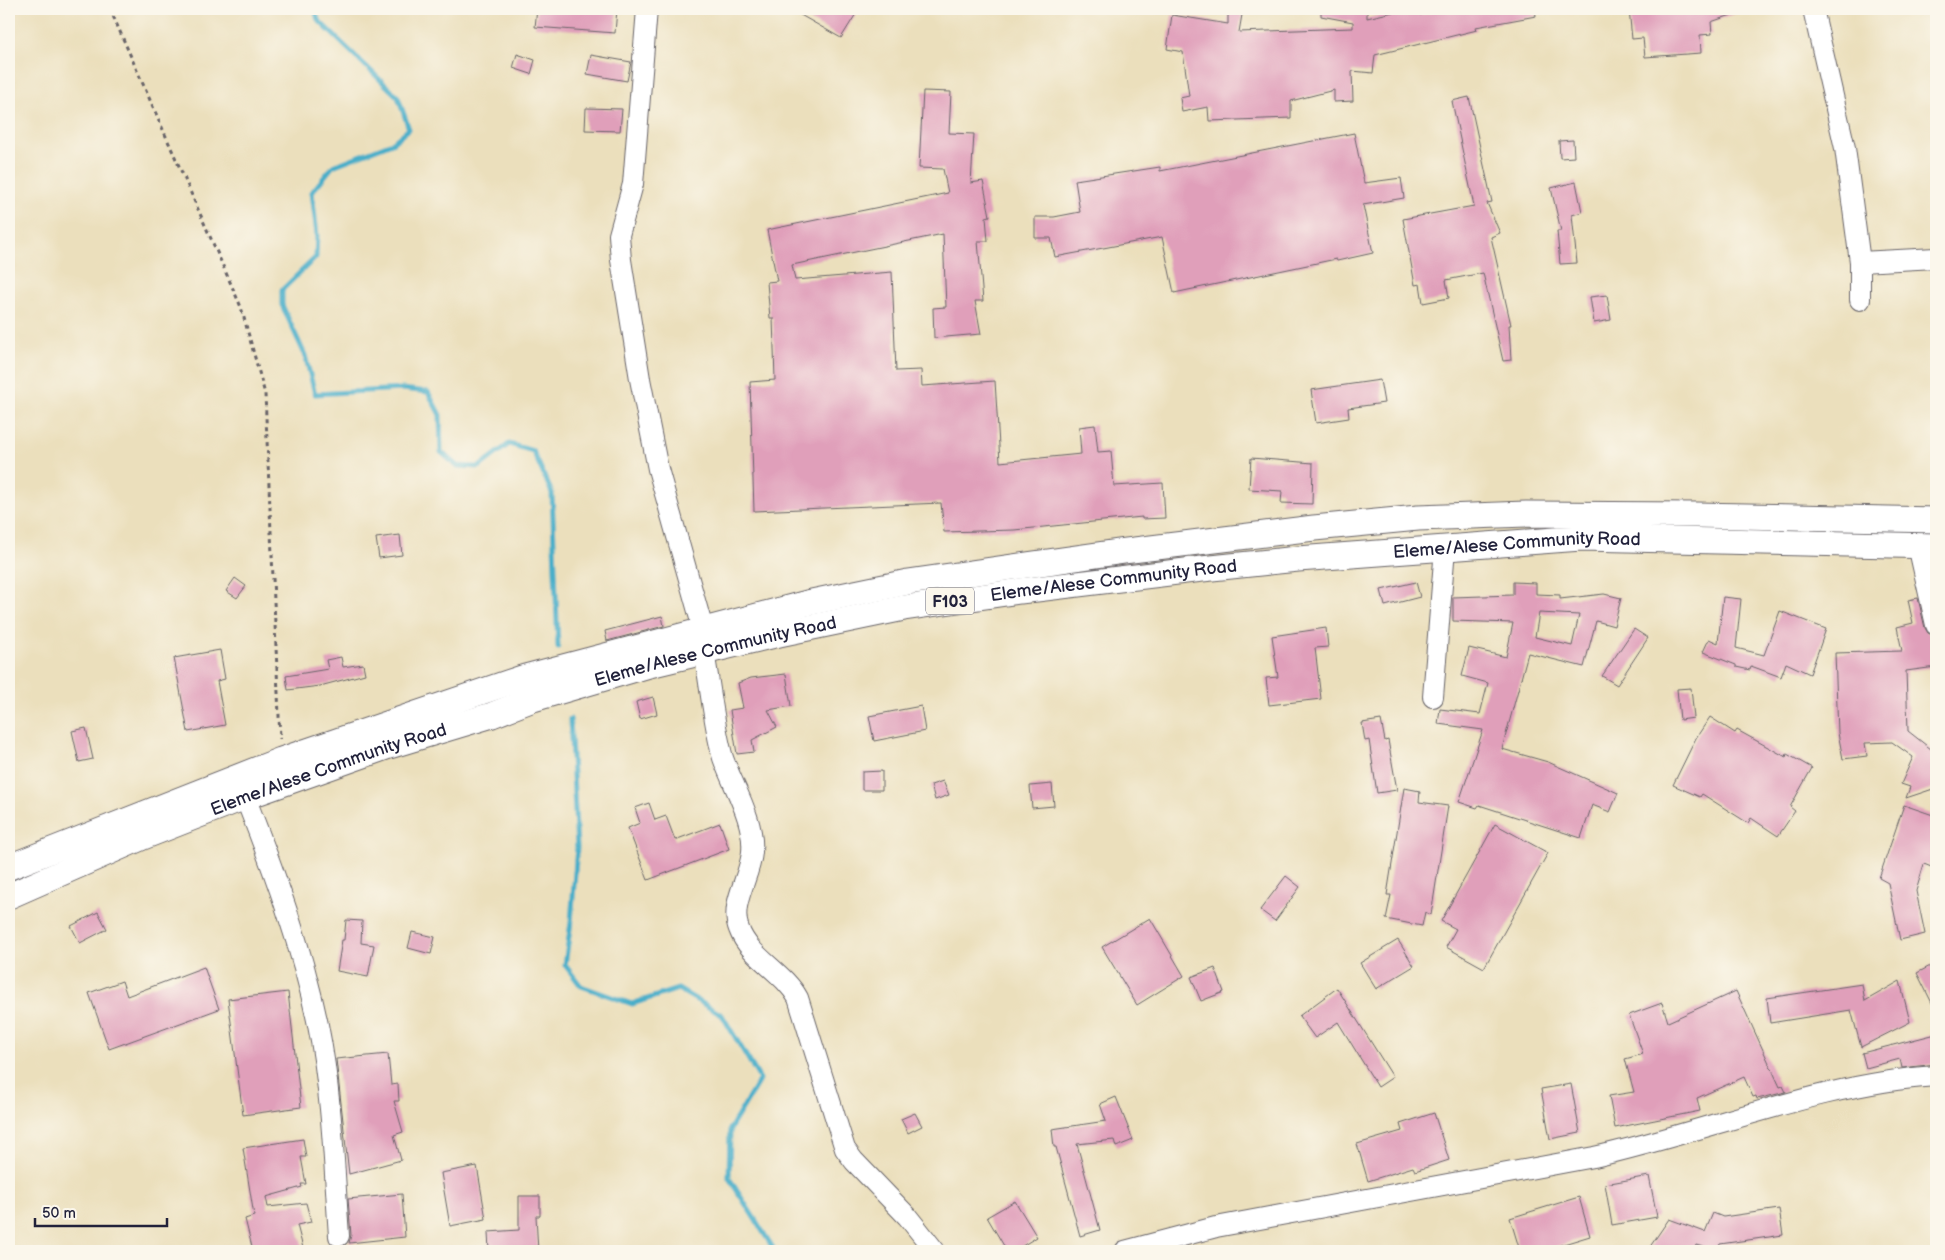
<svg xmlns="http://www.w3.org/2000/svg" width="1945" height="1260" font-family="'Balsamiq Sans',sans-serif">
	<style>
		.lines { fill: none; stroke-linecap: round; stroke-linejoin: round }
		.stream { stroke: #49aec9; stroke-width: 5 }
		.building { fill: #e09fba; fill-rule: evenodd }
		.minor-casing { stroke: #686468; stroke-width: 22 }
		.major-casing { stroke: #686468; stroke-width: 27 }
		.path { stroke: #686468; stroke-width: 3; stroke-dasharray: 4 4; stroke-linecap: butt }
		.minor { stroke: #fff; stroke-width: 20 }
		.major { stroke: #fff; stroke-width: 25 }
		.labels { text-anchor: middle; stroke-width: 4.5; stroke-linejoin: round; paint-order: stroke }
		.shield { fill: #fbf7ec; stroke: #636270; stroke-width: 1 }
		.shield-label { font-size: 16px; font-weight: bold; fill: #22223b }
		.street-label { font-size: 18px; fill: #22223b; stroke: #fbf7ec }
	</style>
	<rect width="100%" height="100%" fill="#fbf7ec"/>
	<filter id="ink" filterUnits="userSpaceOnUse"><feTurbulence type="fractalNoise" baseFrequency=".02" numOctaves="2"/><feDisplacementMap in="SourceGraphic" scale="10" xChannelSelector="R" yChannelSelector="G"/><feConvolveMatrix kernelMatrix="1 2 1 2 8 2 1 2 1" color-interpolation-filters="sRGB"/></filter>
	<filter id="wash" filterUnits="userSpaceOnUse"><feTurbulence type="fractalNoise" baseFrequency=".0096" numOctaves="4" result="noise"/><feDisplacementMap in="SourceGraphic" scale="20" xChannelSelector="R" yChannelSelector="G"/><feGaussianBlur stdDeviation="1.12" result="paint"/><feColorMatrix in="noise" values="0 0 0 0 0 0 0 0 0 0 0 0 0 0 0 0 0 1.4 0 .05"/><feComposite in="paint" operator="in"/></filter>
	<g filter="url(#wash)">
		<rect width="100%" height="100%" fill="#ebdfbc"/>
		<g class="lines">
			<!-- stream -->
			<g class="stream">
				<polyline points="315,9 318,20 398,97 409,129 392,143 333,166 312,192 317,235 316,257 282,290 282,305 305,355 315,394 402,389 428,392 440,415 441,452 457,466 479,467 509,444 533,451 552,493 558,647"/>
				<polyline points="570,719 577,847 571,922 565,965 581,986 632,1004 678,989 722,1015 760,1079 730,1129 729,1178 775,1251"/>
			</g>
		</g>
		<g id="blocks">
			<!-- building -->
			<g class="building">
				<polygon points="537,9 617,9 615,33 535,27"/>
				<polygon points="790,9 859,9 841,38"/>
				<polygon points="1228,9 1243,9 1239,32 1353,28 1353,22 1321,16 1321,9 1367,9 1367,18 1406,9 1419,9 1420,15 1445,9 1535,9 1536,16 1476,27 1477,30 1375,55 1373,73 1352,71 1353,101 1334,102 1334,90 1291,101 1291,118 1209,121 1208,107 1182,112 1180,98 1189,96 1183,52 1167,49 1172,15 1228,24"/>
				<polygon points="1629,9 1742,9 1743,11 1711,22 1712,34 1700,35 1701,53 1645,57 1643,38 1632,39"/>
				<polygon points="517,54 535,60 531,74 513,68"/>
				<polygon points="591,55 631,62 627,81 587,74"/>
				<polygon points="923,91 951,92 949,133 974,134 971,183 983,181 990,216 986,217 988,241 978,241 983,301 975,301 981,334 934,338 933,308 946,307 943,234 792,265 795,280 892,272 896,371 921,370 922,386 995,381 1000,462 1081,454 1079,427 1095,425 1098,452 1111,451 1114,486 1163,483 1165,518 1142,519 1142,517 1014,530 944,532 941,503 754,511 750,382 775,380 773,318 770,318 767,282 777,281 767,230 948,193 943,169 919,168"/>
				<polygon points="1469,97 1492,202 1487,203 1500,233 1491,237 1511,325 1509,325 1511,360 1503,361 1483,273 1446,280 1449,298 1423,303 1420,284 1415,285 1403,219 1474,206 1452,101"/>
				<polygon points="586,108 622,109 620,131 585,130"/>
				<polygon points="1354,133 1364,183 1401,178 1404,198 1363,205 1373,253 1337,261 1336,259 1174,293 1162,237 1055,257 1051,238 1035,238 1035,217 1054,217 1080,212 1075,180 1160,167 1160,171"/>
				<polygon points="1573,140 1574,157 1560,158 1559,141"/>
				<polygon points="1576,182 1582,212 1572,215 1577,263 1560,264 1557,231 1561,231 1551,188"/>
				<polygon points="1607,295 1611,320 1594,323 1590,297"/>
				<polygon points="1380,380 1384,403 1348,408 1349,418 1316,423 1311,390"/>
				<polygon points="1251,458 1313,463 1312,504 1281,503 1282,491 1249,489"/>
				<polygon points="400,535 402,555 379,558 376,538"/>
				<polygon points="235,578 246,586 237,598 226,591"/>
				<polygon points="1416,582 1420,597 1385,606 1381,590"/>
				<path d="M1513,582l23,1v11l24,1v4l44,-5 17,4 -7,28 -18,-5 -12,46 -56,-14 -26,96 46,13 70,31 -8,19 -18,-7 -11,33 -102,-33 -2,3 -18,-6 24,-72 -45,-6 2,-15 40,5 8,-31 -26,-7 7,-28 37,9 7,-34 -60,-2v-24l60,-2zM1539,613l40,2 -7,31 -37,-9z"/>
				<polygon points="1723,597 1741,599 1736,648 1764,655 1780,611 1826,629 1810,674 1786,663 1781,677 1751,666 1750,670 1736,667 1736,665 1703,652 1709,639 1718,643"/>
				<polygon points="1918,598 1925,628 1928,633 1936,637 1936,667 1906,671 1908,731 1936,753 1936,788 1906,798 1910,787 1901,784 1913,757 1892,742 1865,743 1867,756 1843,759 1838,733 1835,653 1902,651 1897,627 1913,623 1908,600"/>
				<polygon points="662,616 664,626 607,641 605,631"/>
				<polygon points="1326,628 1328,647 1315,648 1321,699 1269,705 1266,678 1278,677 1272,636"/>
				<polygon points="1634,629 1648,638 1617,685 1602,676"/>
				<polygon points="220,650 225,679 217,681 225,725 188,732 174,658"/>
				<polygon points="341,657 343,667 363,664 365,674 320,686 288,690 286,676 328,669 326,660"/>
				<polygon points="786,674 791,706 768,710 777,727 752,740 754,752 737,754 730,710 743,708 738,683 751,678"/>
				<polygon points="1691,688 1694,718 1680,720 1677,689"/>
				<polygon points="653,697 657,714 640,719 636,702"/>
				<polygon points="921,706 925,731 874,741 869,716"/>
				<polygon points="1710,717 1735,733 1737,730 1786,757 1787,754 1812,768 1790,807 1795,811 1778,836 1751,818 1748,823 1702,794 1700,797 1673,785 1696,738"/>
				<polygon points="1381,720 1385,741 1388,740 1397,790 1377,793 1369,740 1365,741 1362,723"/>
				<polygon points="86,728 93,759 79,762 72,731"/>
				<polygon points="882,771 882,790 862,790 862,772"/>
				<polygon points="943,781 949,795 935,800 931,785"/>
				<polygon points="1052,784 1054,806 1032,808 1030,786"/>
				<polygon points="1404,788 1420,791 1419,802 1448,806 1431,915 1425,912 1422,926 1386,919 1391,895 1387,895"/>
				<polygon points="649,803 655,820 666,816 675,840 720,823 729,849 648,880 628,828 640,823 635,808"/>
				<polygon points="1904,805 1936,816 1936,869 1924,864 1916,891 1925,934 1900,940 1888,883 1879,878"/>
				<polygon points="1495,824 1548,853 1484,968 1446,947 1456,929 1441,921"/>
				<polygon points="1286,876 1300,887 1275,921 1260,910"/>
				<polygon points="98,912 107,929 80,943 71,926"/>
				<polygon points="1150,918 1184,976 1137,1005 1102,947"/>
				<polygon points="346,920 362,921 361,943 374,945 368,977 337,971 342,940 344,940"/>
				<polygon points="412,932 435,937 431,954 408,948"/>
				<polygon points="1398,940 1414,966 1376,989 1360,963"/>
				<polygon points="1936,963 1936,1011 1917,973"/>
				<polygon points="204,967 219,1009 109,1049 89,993 122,981 127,996"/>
				<polygon points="1215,968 1224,992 1201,1001 1191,977"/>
				<polygon points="1900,981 1910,1022 1861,1047 1851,1010 1770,1023 1767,998 1862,984 1865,1001"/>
				<polygon points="1337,988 1393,1077 1378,1087 1338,1022 1315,1038 1299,1016"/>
				<polygon points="1736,991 1780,1087 1783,1086 1786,1092 1757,1099 1756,1096 1753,1097 1744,1077 1697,1098 1700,1111 1615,1128 1609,1096 1634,1092 1625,1059 1643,1054 1629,1015 1662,1003 1668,1022"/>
				<polygon points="288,992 301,1107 243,1115 228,999"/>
				<polygon points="1936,1034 1936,1064 1902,1068 1900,1059 1866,1068 1862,1053"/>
				<polygon points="388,1054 391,1085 398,1084 399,1101 394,1101 403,1132 394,1135 401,1160 349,1174 336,1059"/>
				<polygon points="1571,1084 1580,1133 1550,1139 1541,1089"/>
				<polygon points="1116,1097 1133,1140 1116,1147 1114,1140 1077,1144 1100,1230 1080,1236 1056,1147 1054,1147 1052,1129 1106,1121 1100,1104"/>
				<polygon points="915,1113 922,1126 908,1133 901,1119"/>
				<polygon points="1434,1113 1449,1160 1415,1171 1413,1167 1368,1181 1357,1144 1402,1131 1400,1124"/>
				<polygon points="303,1139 306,1157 301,1157 306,1184 301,1184 302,1187 266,1197 268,1207 306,1203 311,1222 297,1225 303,1248 290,1251 253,1251 245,1219 254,1216 243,1148"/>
				<polygon points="477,1166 486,1219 450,1226 441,1173"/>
				<polygon points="1649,1176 1657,1217 1612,1225 1605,1184"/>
				<polygon points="402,1194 405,1237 349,1243 351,1235 348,1199"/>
				<polygon points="519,1196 540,1196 540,1216 536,1216 538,1251 489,1251 488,1232 519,1230"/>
				<polygon points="1579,1197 1590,1236 1541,1251 1520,1251 1510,1218"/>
				<polygon points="1015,1201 1037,1237 1014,1251 1007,1251 987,1217"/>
				<polygon points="1779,1209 1783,1235 1720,1244 1717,1251 1696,1245 1694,1251 1647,1251 1669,1219 1705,1232 1713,1213 1723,1217"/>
			</g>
		</g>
	</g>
	<g filter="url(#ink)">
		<use href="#blocks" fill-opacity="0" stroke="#686468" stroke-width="1"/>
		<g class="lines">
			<!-- minor casing -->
			<g class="minor-casing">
				<g id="minor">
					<polyline points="647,9 633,184 619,235 621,260 640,379 658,469 703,629"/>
					<polyline points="1813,9 1845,148 1860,262 1860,300"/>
					<polyline points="1860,262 1936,258"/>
					<polyline points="1918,545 1936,625"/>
					<path d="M704,652c6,32 10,75 19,106 10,29 32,62 29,94 -2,26 -23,52 -13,77 10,28 44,42 59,69l47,151 9,12 53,55 28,35"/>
					<polyline points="1433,697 1445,548"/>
					<path d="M245,797c29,74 57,150 73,228 14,69 16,141 21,211"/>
					<path d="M1125,1251l91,-24 378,-70c112,-25 228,-74 342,-81"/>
				</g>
			</g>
			<!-- major casing -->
			<g class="major-casing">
				<g id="major">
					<polyline points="9,867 281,760 525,677 807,603 908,582 1125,551 1314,528 1418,518 1526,514 1696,515 1936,520"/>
					<path id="s1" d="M9,896l134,-59 102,-40 144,-51 103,-31 41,-16 116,-34 130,-31 125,-26 116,-17 182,-22 96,-10 283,-21 355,8"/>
				</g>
			</g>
			<!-- path -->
			<polyline class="path" points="110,9 241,307 265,394 280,739"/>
			<!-- minor -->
			<use href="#minor" class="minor"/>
			<!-- major -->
			<use href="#major" class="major"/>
		</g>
	</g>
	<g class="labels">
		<!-- shield labels -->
		<rect class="shield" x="926" y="587.5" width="48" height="27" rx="4"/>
		<g class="shield-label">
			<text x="950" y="607">F103</text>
		</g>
		<!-- street labels -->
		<g class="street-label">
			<text dy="6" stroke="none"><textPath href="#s1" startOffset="1559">Eleme/Alese Community Road</textPath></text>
			<text dy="6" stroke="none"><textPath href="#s1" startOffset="1154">Eleme/Alese Community Road</textPath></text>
			<text dy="6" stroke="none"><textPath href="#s1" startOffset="749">Eleme/Alese Community Road</textPath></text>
			<text dy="6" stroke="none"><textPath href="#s1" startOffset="344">Eleme/Alese Community Road</textPath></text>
		</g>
	</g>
	<!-- margin -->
	<rect width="1945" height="1260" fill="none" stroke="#fbf7ec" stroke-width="30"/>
	<!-- scale -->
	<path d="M35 1218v8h132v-8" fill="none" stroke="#22223b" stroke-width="2.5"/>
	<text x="42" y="1218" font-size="15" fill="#22223b" stroke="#fbf7ec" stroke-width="4" paint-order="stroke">50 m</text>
</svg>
